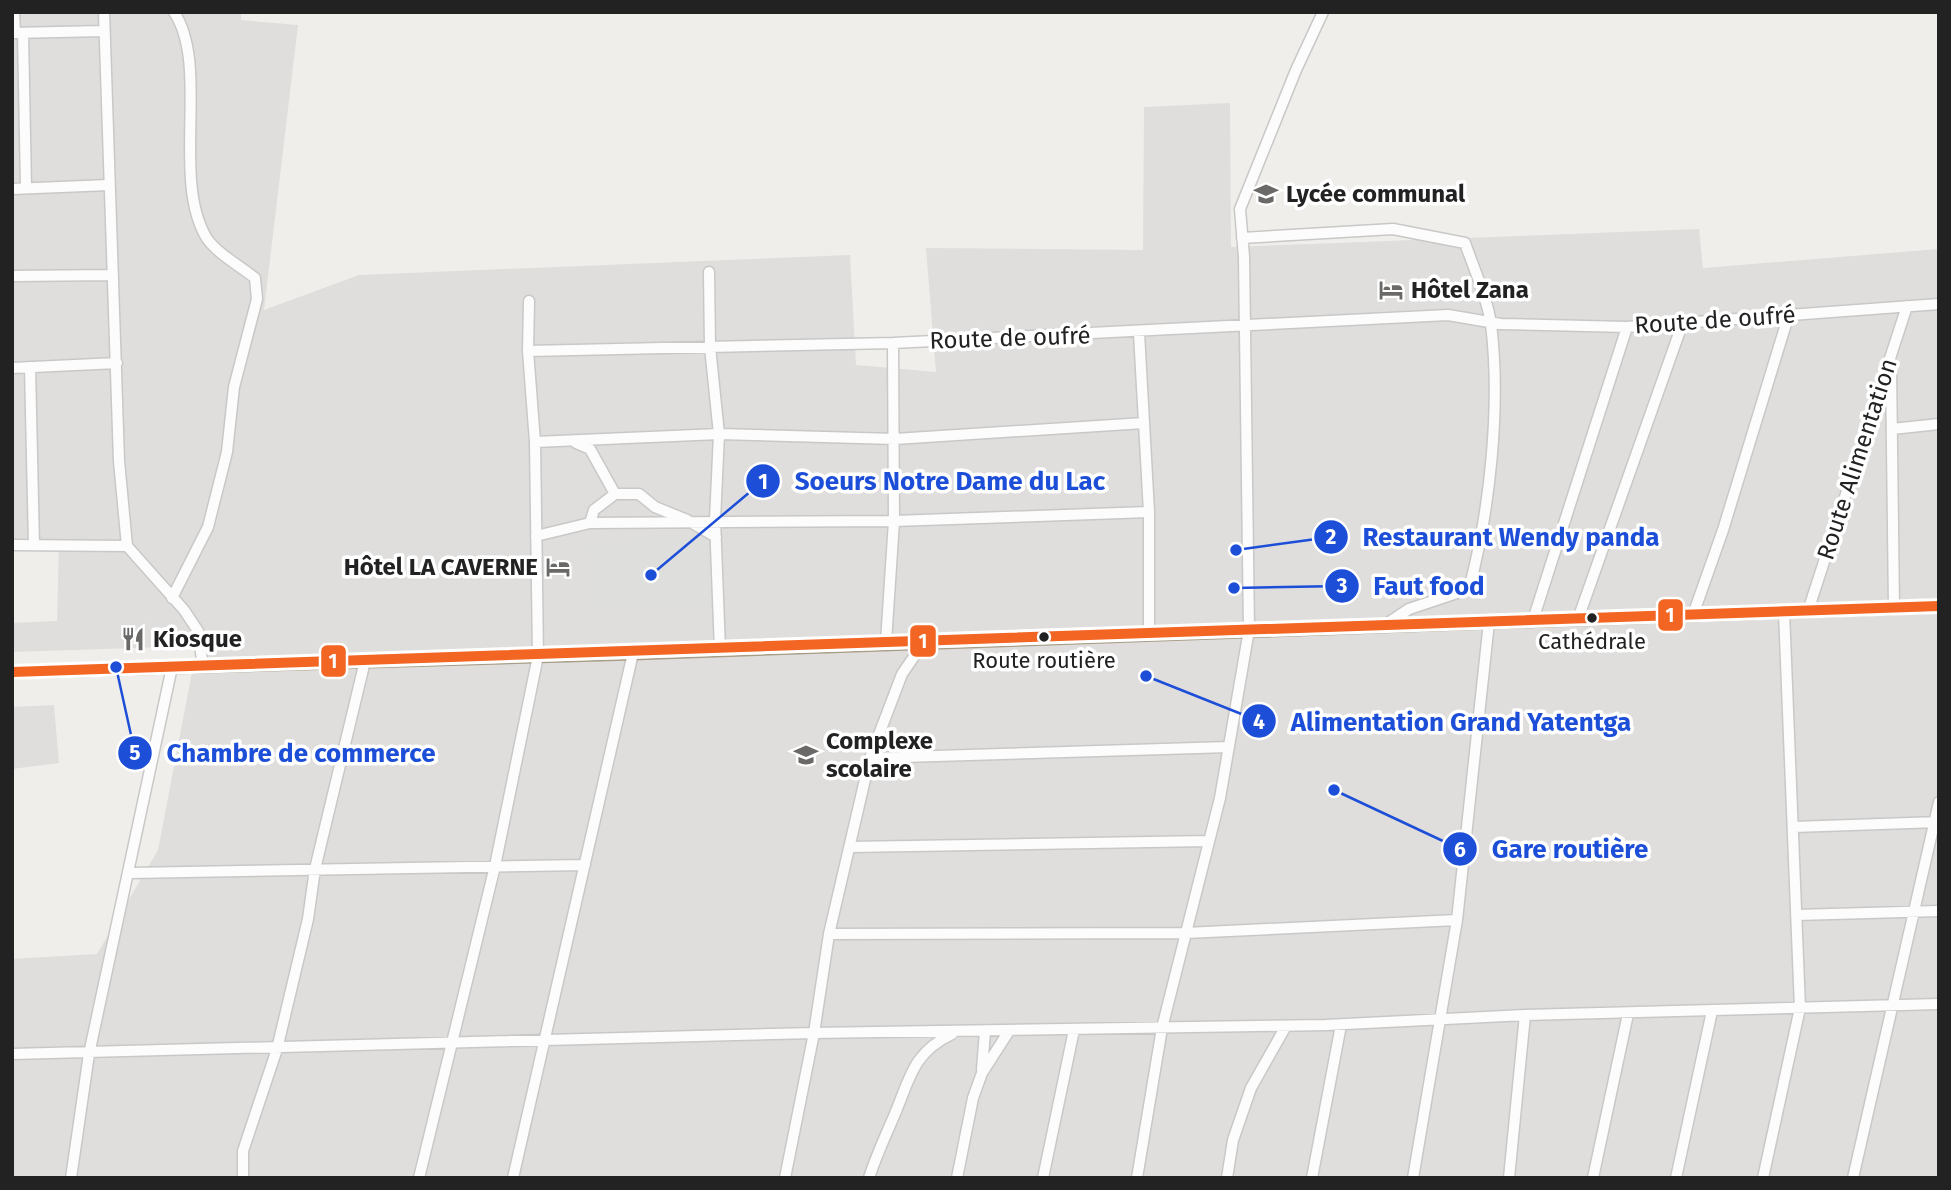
<svg xmlns="http://www.w3.org/2000/svg" width="1951" height="1190" viewBox="0 0 1951 1190" font-family="'Fira Sans',sans-serif">
<rect width="100%" height="100%" fill="#f0eeeb"/>
<path fill="#dfdedc" d="M12 12H241V20L298 25 264 310 359 275 850 255 856 365 936 372 926 248 1143 250 1144 107 1230 103 1231 247 1699 229 1703 268 1939 249V1178H12V959L97 954 158 850 197 646 12 652V623L57 621 59 541 12 542Z
M54 705 59 763 12 769V707Z"/>
<path fill="#dededc" d="M711 538 714 610 591 611 587 541Z"/>
<g fill="none" stroke-linecap="round" stroke-linejoin="round">
<g stroke="#c9c8c7" stroke-width="13">
<path id="minor" d="M14 12 15 33
M104 12 119 461 127 546 184 610 198 631 203 667
M12 33 104 31
M23 33 26 188
M12 189 109 185
M1242 238 1393 229 1465 243C1474 269 1487 297 1491 324 1501 406 1490 510 1469 589L1409 609 1385 625
M709 272 710 347 719 434 715 520 720 650
M12 276 113 275
M1139 333 1149 512V633
M528 351 893 343 1448 315 1501 324 1627 327 1939 304
M1891 366 1894 608
M30 367 34 545
M12 368 117 363
M1892 429 1939 424
M535 442 719 434 895 439 1144 423
M576 443 590 449 615 494H639L655 507 687 520 716 537
M590 523 594 510 615 494
M536 536 590 523 894 521 1149 512
M12 545 127 546
M172 598 208 527 227 452 234 387 257 299 255 278C240 266 215 252 206 237 171 177 210 66 174 12
M1808 611 1907 306
M1693 615 1723 530 1789 314
M1578 619 1683 322
M1533 620 1627 327
M886 642 894 521 893 343
M870 758 1229 747
M1793 827 1939 822
M850 847 1209 841
M130 873 585 865
M1796 915 1939 911
M829 934 1186 933 1457 920
M12 1054 814 1033 1326 1025 1525 1015 1939 1004
M982 1070 985 1031
M71 1178 89 1054 172 667
M243 1178V1151L277 1049 308 919 315 869 365 661
M419 1178 495 866 538 656 535 442 528 351 529 301
M513 1178 633 653
M785 1178 814 1033 829 934 870 758 902 674 924 642
M869 1178C876 1156 885 1137 894 1116 910 1079 912 1053 952 1034
M957 1178 973 1098 982 1073 1009 1031
M1043 1178 1074 1030
M1137 1178 1162 1028 1220 798 1249 630 1244 257 1240 209 1296 70 1323 12
M1227 1178 1233 1140 1251 1088 1286 1026
M1312 1178 1341 1025
M1413 1178 1457 920 1489 622
M1509 1178 1525 1015
M1593 1178 1628 1014
M1676 1178 1712 1011
M1763 1178 1800 1008 1784 612
M1853 1178 1939 802"/>
</g>
<g stroke="#a79c86" stroke-width="15">
<path id="major" d="M12 672 633 653 1939 606"/>
</g>
<use href="#minor" stroke="#fdfcfc" stroke-width="10"/>
<use href="#major" stroke="#f3ede7" stroke-width="12"/>
<g stroke="#fff" stroke-width="16">
<path id="bus-1" d="M12 672 1939 606"/>
</g>
<use href="#bus-1" stroke="#f26522" stroke-width="10"/>
</g>
<defs>
<g id="university-bare" transform="scale(1.89)"><path d="M0-5L7-2L0 1L-7-2ZM-4 1L0 2.5L4 1V4Q0 6-4 4Z" fill="#6a6968" stroke="#fff" stroke-width="2.5" paint-order="stroke"/></g>
<g id="hotel-bare" transform="scale(1.89)"><path d="M-6-4.5h1.5V1H6V5H4.5V3h-9V5H-6ZM-4 0a1.8 1.8 0 1 1 3.6 0ZM.5 0V-2.5h3Q6-2.5 6 0Z" fill="#6a6968" stroke="#fff" stroke-width="2.5" paint-order="stroke"/></g>
<g id="restaurant-bare" transform="scale(1.89)"><path d="M-5-6h1v4h1v-4h1v4h1v-4h1v5L-1.5 .5V6h-2V.5L-5-1ZM5-6V6H3V1.5H1.5Q1.5-4 5-6Z" fill="#6a6968" stroke="#fff" stroke-width="2.5" paint-order="stroke"/></g>
<g id="school-bare" transform="scale(1.89)"><path d="M0-5L7-2L0 1L-7-2ZM-4 1L0 2.5L4 1V4Q0 6-4 4Z" fill="#6a6968" stroke="#fff" stroke-width="2.5" paint-order="stroke"/></g>
</defs>
<g fill-rule="evenodd">
<use href="#university-bare" x="1266" y="194"/>
<use href="#hotel-bare" x="1391" y="290"/>
<use href="#hotel-bare" x="558" y="567"/>
<use href="#restaurant-bare" x="133" y="639"/>
<use href="#school-bare" x="806" y="755"/>
</g>
<g fill="#222" stroke="#fff" stroke-width="2.5">
<circle cx="1592" cy="618" r="6"/>
<circle cx="1044" cy="637" r="6"/>
</g>
<g text-anchor="middle" stroke-width="7" stroke-linejoin="round" paint-order="stroke">
<g font-size="22" fill="#222" stroke="#fff">
<text x="1592" y="649">Cathédrale</text>
<text x="1044" y="668">Route routière</text>
</g>
<g font-size="24" font-weight="bold" fill="#222" stroke="#fff" text-anchor="start">
<text x="1286" y="202">Lycée communal</text>
<text x="1411" y="298">Hôtel Zana</text>
<text x="538" y="575" text-anchor="end">Hôtel LA CAVERNE</text>
<text x="153" y="647">Kiosque</text>
<text x="826" y="749">Complexe<tspan x="826" dy="28">scolaire</tspan></text>
</g>
<g font-size="24" fill="#222" stroke="#fff">
<text transform="translate(1715 320) rotate(-4)" y="8">Route de oufré</text>
<text transform="translate(1010 338) rotate(-2)" y="8">Route de oufré</text>
<text transform="translate(1857 459) rotate(-72)" y="8">Route Alimentation</text>
</g>
</g>
<path fill="none" stroke="#1d4ed8" stroke-width="2.5" d="M651 575L763 481M1236 550L1331 537M1234 588L1342 586M1146 676L1259 721M116 667L135 753M1334 790L1460 849"/>
<g fill="#1d4ed8" stroke="#fff" stroke-width="2.5">
<circle cx="651" cy="575" r="7"/>
<circle cx="1236" cy="550" r="7"/>
<circle cx="1234" cy="588" r="7"/>
<circle cx="1146" cy="676" r="7"/>
<circle cx="116" cy="667" r="7"/>
<circle cx="1334" cy="790" r="7"/>
<circle cx="763" cy="481" r="18"/>
<circle cx="1331" cy="537" r="18"/>
<circle cx="1342" cy="586" r="18"/>
<circle cx="1259" cy="721" r="18"/>
<circle cx="135" cy="753" r="18"/>
<circle cx="1460" cy="849" r="18"/>
</g>
<g font-size="21" text-anchor="middle" font-weight="bold" fill="#fff">
<text x="763" y="489">1</text>
<text x="1331" y="544">2</text>
<text x="1342" y="593">3</text>
<text x="1259" y="729">4</text>
<text x="135" y="760">5</text>
<text x="1460" y="857">6</text>
</g>
<g font-size="26" text-anchor="middle" font-weight="bold" fill="#1d4ed8" stroke="#fff" stroke-width="7" stroke-linejoin="round" paint-order="stroke">
<text x="950" y="490">Soeurs Notre Dame du Lac</text>
<text x="1511" y="546">Restaurant Wendy panda</text>
<text x="1429" y="595">Faut food</text>
<text x="1461" y="731">Alimentation Grand Yatentga</text>
<text x="301" y="762">Chambre de commerce</text>
<text x="1570" y="858">Gare routière</text>
</g>
<g stroke="#fff" stroke-width="2.5">
<rect x="1657" y="598" width="27" height="34" rx="7" fill="#f26522"/>
<rect x="909" y="624" width="28" height="34" rx="7" fill="#f26522"/>
<rect x="320" y="644" width="27" height="34" rx="7" fill="#f26522"/>
</g>
<g font-size="19" text-anchor="middle" font-weight="bold" fill="#fff">
<text x="1670" y="622">1</text>
<text x="923" y="648">1</text>
<text x="333" y="668">1</text>
</g>
<rect width="1951" height="1190" fill="none" stroke="#222222" stroke-width="28"/>
</svg>
